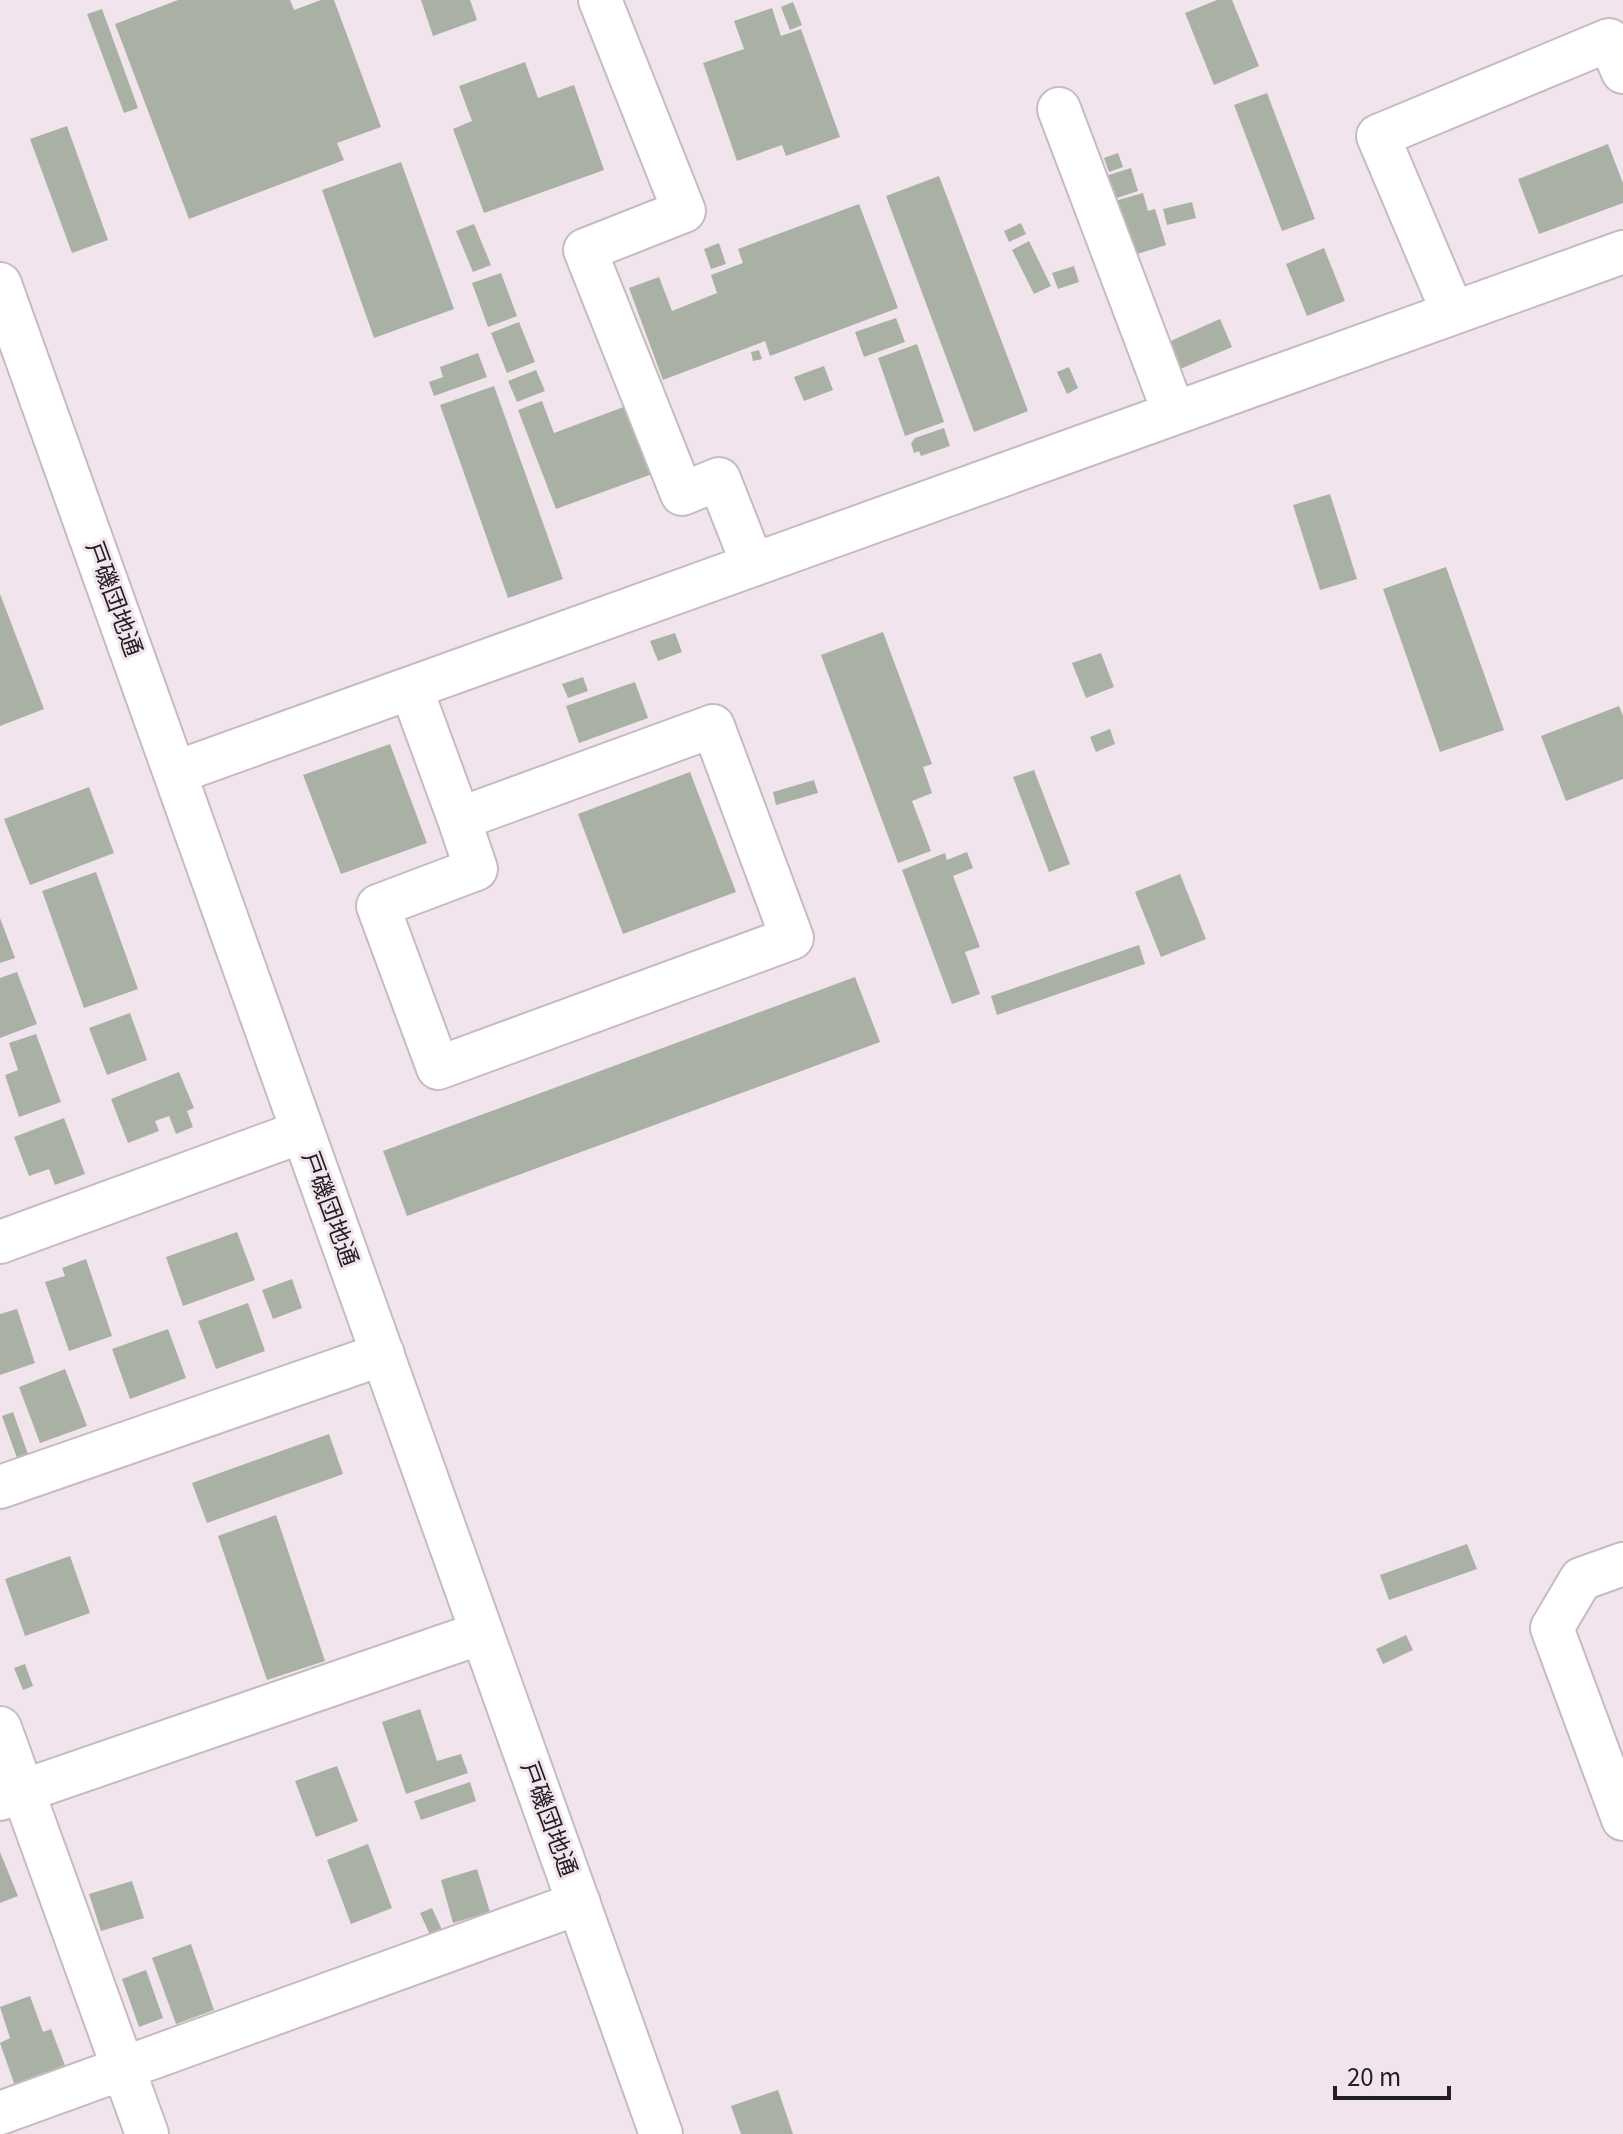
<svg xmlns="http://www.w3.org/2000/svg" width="1623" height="2134" viewBox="0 0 1623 2134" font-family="Georgia,'Noto Sans JP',serif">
<rect width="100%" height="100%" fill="#f1e4ed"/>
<path fill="#a9b1a5" d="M178 0H290L294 10 321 0H334L381 127 337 143 344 160 189 219 115 24Z
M421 0H470L477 20 433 36Z
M1217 0H1232L1259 66 1214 85 1185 13Z
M793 2 802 25 790 30 781 7Z
M772 8 781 36 801 29 840 137 786 156 782 145 737 161 703 63 744 49 734 21Z
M102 9 138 108 124 113 87 14Z
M525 62 538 98 574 85 604 170 484 213 453 129 472 121 459 86Z
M1267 93 1315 219 1282 231 1234 105Z
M67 126 108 240 72 253 30 139Z
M1608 144 1623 183V203L1539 234 1518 179Z
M1118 153 1123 167 1109 172 1104 158Z
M401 162 454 309 374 338 322 190Z
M1131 168 1138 191 1114 199 1106 176Z
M939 176 1028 411 974 432 886 196Z
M1143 193 1148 211 1155 209 1166 245 1131 256 1115 201Z
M1192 202 1196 218 1167 225 1163 209Z
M859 204 898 308 770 356 765 341 663 380 629 288 659 277 672 311 717 293 711 275 743 263 738 249Z
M1021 223 1026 234 1009 242 1004 231Z
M474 224 491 265 473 272 456 231Z
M1029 241 1051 286 1034 294 1012 250Z
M719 243 726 264 711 269 704 249Z
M1324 248 1345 301 1307 316 1286 264Z
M1074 266 1079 282 1058 289 1052 273Z
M501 273 517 316 488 327 472 283Z
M896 318 905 342 864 357 855 332Z
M1220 319 1232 347 1178 370 1166 343Z
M519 322 535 362 507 373 491 333Z
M917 344 944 422 905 436 878 358Z
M759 350 762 359 753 361 751 352Z
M478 353 487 377 434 396 429 382 443 377 440 367Z
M824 366 833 390 804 401 794 377Z
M1069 367 1078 388 1067 394 1057 372Z
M536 370 545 391 517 402 508 381Z
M494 386 563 579 508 598 440 405Z
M542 401 554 433 629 405 655 473 556 509 518 410Z
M944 428 950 446 921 456 919 451 914 453 911 443 915 438Z
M1330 494 1357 579 1320 590 1293 505Z
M1446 567 1504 730 1440 752 1383 589Z
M0 594 44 709 0 726Z
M883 632 932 764 923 767 932 793 912 801 931 851 898 863 821 655Z
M675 633 682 652 658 661 650 641Z
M1101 653 1114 687 1086 698 1072 663Z
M583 677 588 691 568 698 562 684Z
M635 682 648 718 579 743 566 706Z
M1619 706 1623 716V779L1566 801 1541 736Z
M1110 729 1115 744 1096 752 1090 737Z
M390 744 427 843 341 874 303 775Z
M1034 770 1070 864 1049 872 1013 777Z
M690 772 736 892 623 934 578 814Z
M814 780 818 793 776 805 773 792Z
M89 787 114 853 30 885 4 819Z
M967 852 973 868 953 876 980 947 965 952 980 994 952 1004 902 870 945 853 947 860Z
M96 872 138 989 84 1008 42 891Z
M1180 874 1206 939 1161 957 1135 892Z
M0 918 15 958 0 963Z
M1139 945 1145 964 997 1015 991 996Z
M17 972 37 1024 0 1038V978Z
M855 977 880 1042 407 1216 383 1151Z
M130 1013 147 1060 107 1075 89 1028Z
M36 1034 61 1102 19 1117 5 1075 18 1070 9 1043Z
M179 1072 194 1108 187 1111 193 1127 176 1134 169 1116 155 1121 159 1131 128 1143 111 1099Z
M64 1118 85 1174 55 1185 49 1169 29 1176 14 1137Z
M237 1232 255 1280 183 1306 166 1257Z
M86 1259 112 1336 69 1351 45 1282 65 1276 62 1268Z
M292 1279 302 1308 273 1319 262 1290Z
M248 1303 265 1351 216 1369 198 1321Z
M17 1309 35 1363 0 1375V1314Z
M168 1329 186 1378 130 1399 112 1349Z
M65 1369 87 1426 40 1443 19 1387Z
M13 1412 28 1454 17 1458 2 1416Z
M329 1434 343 1474 207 1523 192 1483Z
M276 1515 325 1661 267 1680 218 1536Z
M1467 1544 1477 1569 1389 1600 1380 1575Z
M70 1556 90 1613 25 1636 5 1579Z
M1406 1635 1413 1650 1383 1664 1376 1649Z
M25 1664 33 1686 23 1690 14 1668Z
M420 1709 437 1761 461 1754 468 1773 406 1794 382 1722Z
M337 1766 358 1821 316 1837 295 1781Z
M470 1782 476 1801 421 1820 414 1801Z
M368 1844 392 1908 351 1924 327 1860Z
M0 1852 18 1896 0 1903Z
M477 1869 490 1912 453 1923 441 1880Z
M132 1881 144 1918 101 1931 89 1894Z
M432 1908 443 1932 431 1937 420 1913Z
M191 1944 214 2010 176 2024 152 1958Z
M146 1970 163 2018 139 2027 122 1979Z
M30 1996 43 2032 51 2029 66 2068 15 2086 0 2043 10 2038 0 2007Z
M778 2090 793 2134H741L731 2106Z"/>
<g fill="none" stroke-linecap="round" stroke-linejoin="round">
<g stroke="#c7bbc3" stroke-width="46">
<path id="minor" d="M600 0 684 211 585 250 682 494 719 479 753 565
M1059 109 1174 413
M0 284 661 2134
M1453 313 1378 136 1609 40 1623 72
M411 688 459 819 713 726 792 938 438 1068 378 906 476 869 459 819
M177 772 1623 252
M0 1242 301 1132
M0 1487 383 1354
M1623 1564 1581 1579 1552 1628 1623 1819
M0 1728 147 2134
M0 1799 481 1633
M0 2113 579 1903"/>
</g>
<use href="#minor" stroke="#fff" stroke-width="42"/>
</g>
<g text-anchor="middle" stroke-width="6" stroke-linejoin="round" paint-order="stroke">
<g font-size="24" fill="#231e22" stroke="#f1e4ed">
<text transform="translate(114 599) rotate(70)" y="8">戸磯団地通</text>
<text transform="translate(330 1209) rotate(70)" y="8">戸磯団地通</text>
<text transform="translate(549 1819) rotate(70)" y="8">戸磯団地通</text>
</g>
</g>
<path d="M1335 2086v12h114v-12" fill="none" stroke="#231e22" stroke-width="4"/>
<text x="1347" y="2086" font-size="24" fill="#231e22" stroke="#f1e4ed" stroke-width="6" paint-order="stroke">20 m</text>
</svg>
